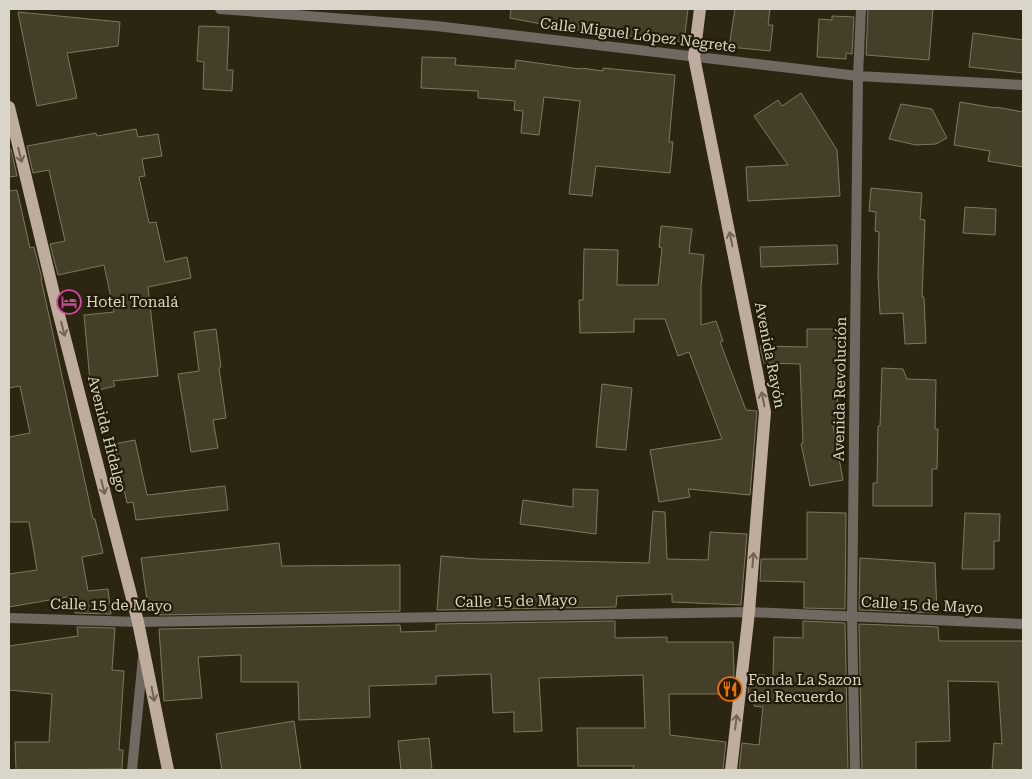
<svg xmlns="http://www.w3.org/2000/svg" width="1032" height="779" viewBox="0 0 1032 779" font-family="'Roboto Serif',serif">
<rect width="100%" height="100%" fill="#2b2511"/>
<path fill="#453f2a" stroke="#7e7861" d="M511 9H688L684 42 567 29 510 18Z
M735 9H770L768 25H773L770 51 729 47Z
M868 9H933L929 60 866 55Z
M18 12 120 22 118 46 67 53 77 98 37 106Z
M832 16 854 17 852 54 846 53V59L817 57 819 19 832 20Z
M199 26 229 27 227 70H233L232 91 203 89 204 62 197 61Z
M973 33 1023 40V73L969 67Z
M422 57 456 58 455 65 515 69 516 60 580 69 581 68 603 71V68L675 75 669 142H673L670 173 596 166 592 196 569 194 580 101 544 97 539 135 521 133 523 111 514 110 515 101 478 98V91L421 88Z
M801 93 837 150 840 196 748 201 746 167 788 165 754 116 778 100 782 106Z
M960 102 995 108 996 107 1023 112V167L988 161 990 151 954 145Z
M901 104 932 109 947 138 936 144 916 145 889 139Z
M136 129 138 137 158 134 162 156 142 159 145 176 139 177 149 223 156 222 165 262 187 257 191 278 148 287 158 376 113 381 115 386 91 392 84 315 114 312 104 265 58 275 50 244 65 241 49 170 33 173 27 146 96 133 97 136Z
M9 149H11L17 176 9 177Z
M871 188 922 193 920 219 925 220 922 297H924L926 343 905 344 903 313 880 314 878 274 879 232 875 231 876 212 869 211Z
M17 190 30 248 34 247 42 279H41L93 519H95L103 553 82 557 88 591 108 589 111 614 75 613 73 596 9 607V574L37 570 29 522H9V437L30 433 20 386 9 388V191Z
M965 207 996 209 995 235 963 233Z
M661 226 692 229 689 253 704 255 701 286V325L716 321 723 341 720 342 746 410 757 411 750 495 688 489 690 497 659 502 650 450 722 439 689 352 678 356 665 319H634V332L580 333 579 300H583L584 249 618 250 617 285H658L662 248 659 247Z
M837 245 838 264 761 267 760 247Z
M216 329 221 367 219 368 226 418 213 420 218 448 191 452 178 374 199 371 194 332Z
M807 329H843V368H836L839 425 833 426 843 480 810 486 801 444 803 443 800 364 764 363 760 346 807 347Z
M882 368 903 369 907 379 936 380 935 429H938L937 469H932V506H873V483H877L878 426H880Z
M602 384 632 388 626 450 596 447Z
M135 440 147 495 225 486 228 510 136 520 133 502 127 503 114 444Z
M573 489 598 490 596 534 520 524 523 500 573 507Z
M653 511 665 512 667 559 708 560 710 532 747 534 741 605 672 602V594L617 596 616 607 437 610 441 556 478 559 649 563Z
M807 512 846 513 845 609 804 608V582L760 581 761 559H807Z
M965 513 1000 514 999 541H994V569H962Z
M279 543 282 566 400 565V611L157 615V606L148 607 141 558Z
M860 558 935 563 937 613 859 610Z
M615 621V638L667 637V642H733L734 672 732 694H669L670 735 726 742 723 770H633L634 766H578L577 728H645L643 675 539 678 542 731 514 732V712L493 713 491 674 436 676V684L369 686 370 717 299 720 298 682H241V655L198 657 202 698 164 701 159 629 400 625 401 632 436 631V624Z
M803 621 845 623 848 770H739L742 743 759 745 763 707 754 706 755 694H748L750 674 773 676 774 637 803 638Z
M859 624 938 627 939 641H1023V770H992L994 743 1002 744 998 682 948 681 950 741 916 742V770H862Z
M77 627 115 628 112 670 124 671 119 750H123L122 769 16 770 15 742H49L52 694 9 690V646L78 636Z
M294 721 301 770H222L216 734Z
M429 738 432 770H401L398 741Z"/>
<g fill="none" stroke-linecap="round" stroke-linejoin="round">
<path stroke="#716861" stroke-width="10" d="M220 9 436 26 858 76 1023 85
M9 618 138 622 749 612 1023 624
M132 770 143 657
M855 770 852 616 858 76 861 9"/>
<path stroke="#beac9d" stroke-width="12" d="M700 9 694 57 765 412 749 612 731 770
M9 107 58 311 138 622 168 770"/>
</g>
<defs><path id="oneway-shaft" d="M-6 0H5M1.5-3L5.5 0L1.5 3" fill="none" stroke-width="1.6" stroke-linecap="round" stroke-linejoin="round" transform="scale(1.25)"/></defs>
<g stroke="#706452">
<use href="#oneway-shaft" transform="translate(20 155) rotate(76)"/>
<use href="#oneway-shaft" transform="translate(731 239) rotate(-101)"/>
<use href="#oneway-shaft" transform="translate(63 329) rotate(76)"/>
<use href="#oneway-shaft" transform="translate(763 399) rotate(-101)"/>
<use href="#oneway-shaft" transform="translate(103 487) rotate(76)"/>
<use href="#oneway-shaft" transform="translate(753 560) rotate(-85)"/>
<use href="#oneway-shaft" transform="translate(153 694) rotate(79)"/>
<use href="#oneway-shaft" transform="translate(736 722) rotate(-83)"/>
</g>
<defs>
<g id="hotel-ring" transform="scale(1.25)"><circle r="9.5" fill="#211b07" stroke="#d1479c" stroke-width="1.5"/><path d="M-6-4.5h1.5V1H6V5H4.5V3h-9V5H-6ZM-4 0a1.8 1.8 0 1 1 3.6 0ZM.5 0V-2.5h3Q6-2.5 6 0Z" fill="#d1479c"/></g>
<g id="restaurant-ring" transform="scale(1.25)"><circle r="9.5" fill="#211b07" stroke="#e8710a" stroke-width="1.5"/><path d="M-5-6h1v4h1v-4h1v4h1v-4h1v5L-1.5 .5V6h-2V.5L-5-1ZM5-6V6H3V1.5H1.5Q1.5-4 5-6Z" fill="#e8710a"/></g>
</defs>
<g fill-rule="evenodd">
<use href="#hotel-ring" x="69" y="302"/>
<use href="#restaurant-ring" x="730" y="689"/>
</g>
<g text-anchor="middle" stroke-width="4.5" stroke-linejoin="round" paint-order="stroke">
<g font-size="15" fill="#d9d6c9" stroke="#211b07">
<text transform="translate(638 35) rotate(7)" y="5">Calle Miguel López Negrete</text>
<text transform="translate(770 355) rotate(79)" y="5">Avenida Rayón</text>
<text transform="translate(840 389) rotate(-89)" y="5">Avenida Revolución</text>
<text transform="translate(107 434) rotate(76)" y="5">Avenida Hidalgo</text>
<text transform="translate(516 601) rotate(-1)" y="5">Calle 15 de Mayo</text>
<text transform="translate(111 605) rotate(1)" y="5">Calle 15 de Mayo</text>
<text transform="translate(922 605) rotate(3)" y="5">Calle 15 de Mayo</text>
</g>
<g font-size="15" fill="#d9d6c9" stroke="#211b07" text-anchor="start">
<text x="86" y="307">Hotel Tonalá</text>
<text x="748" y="685">Fonda La Sazon<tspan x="748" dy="17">del Recuerdo</tspan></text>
</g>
</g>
<rect width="1032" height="779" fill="none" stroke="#d9d6c9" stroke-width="20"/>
</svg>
